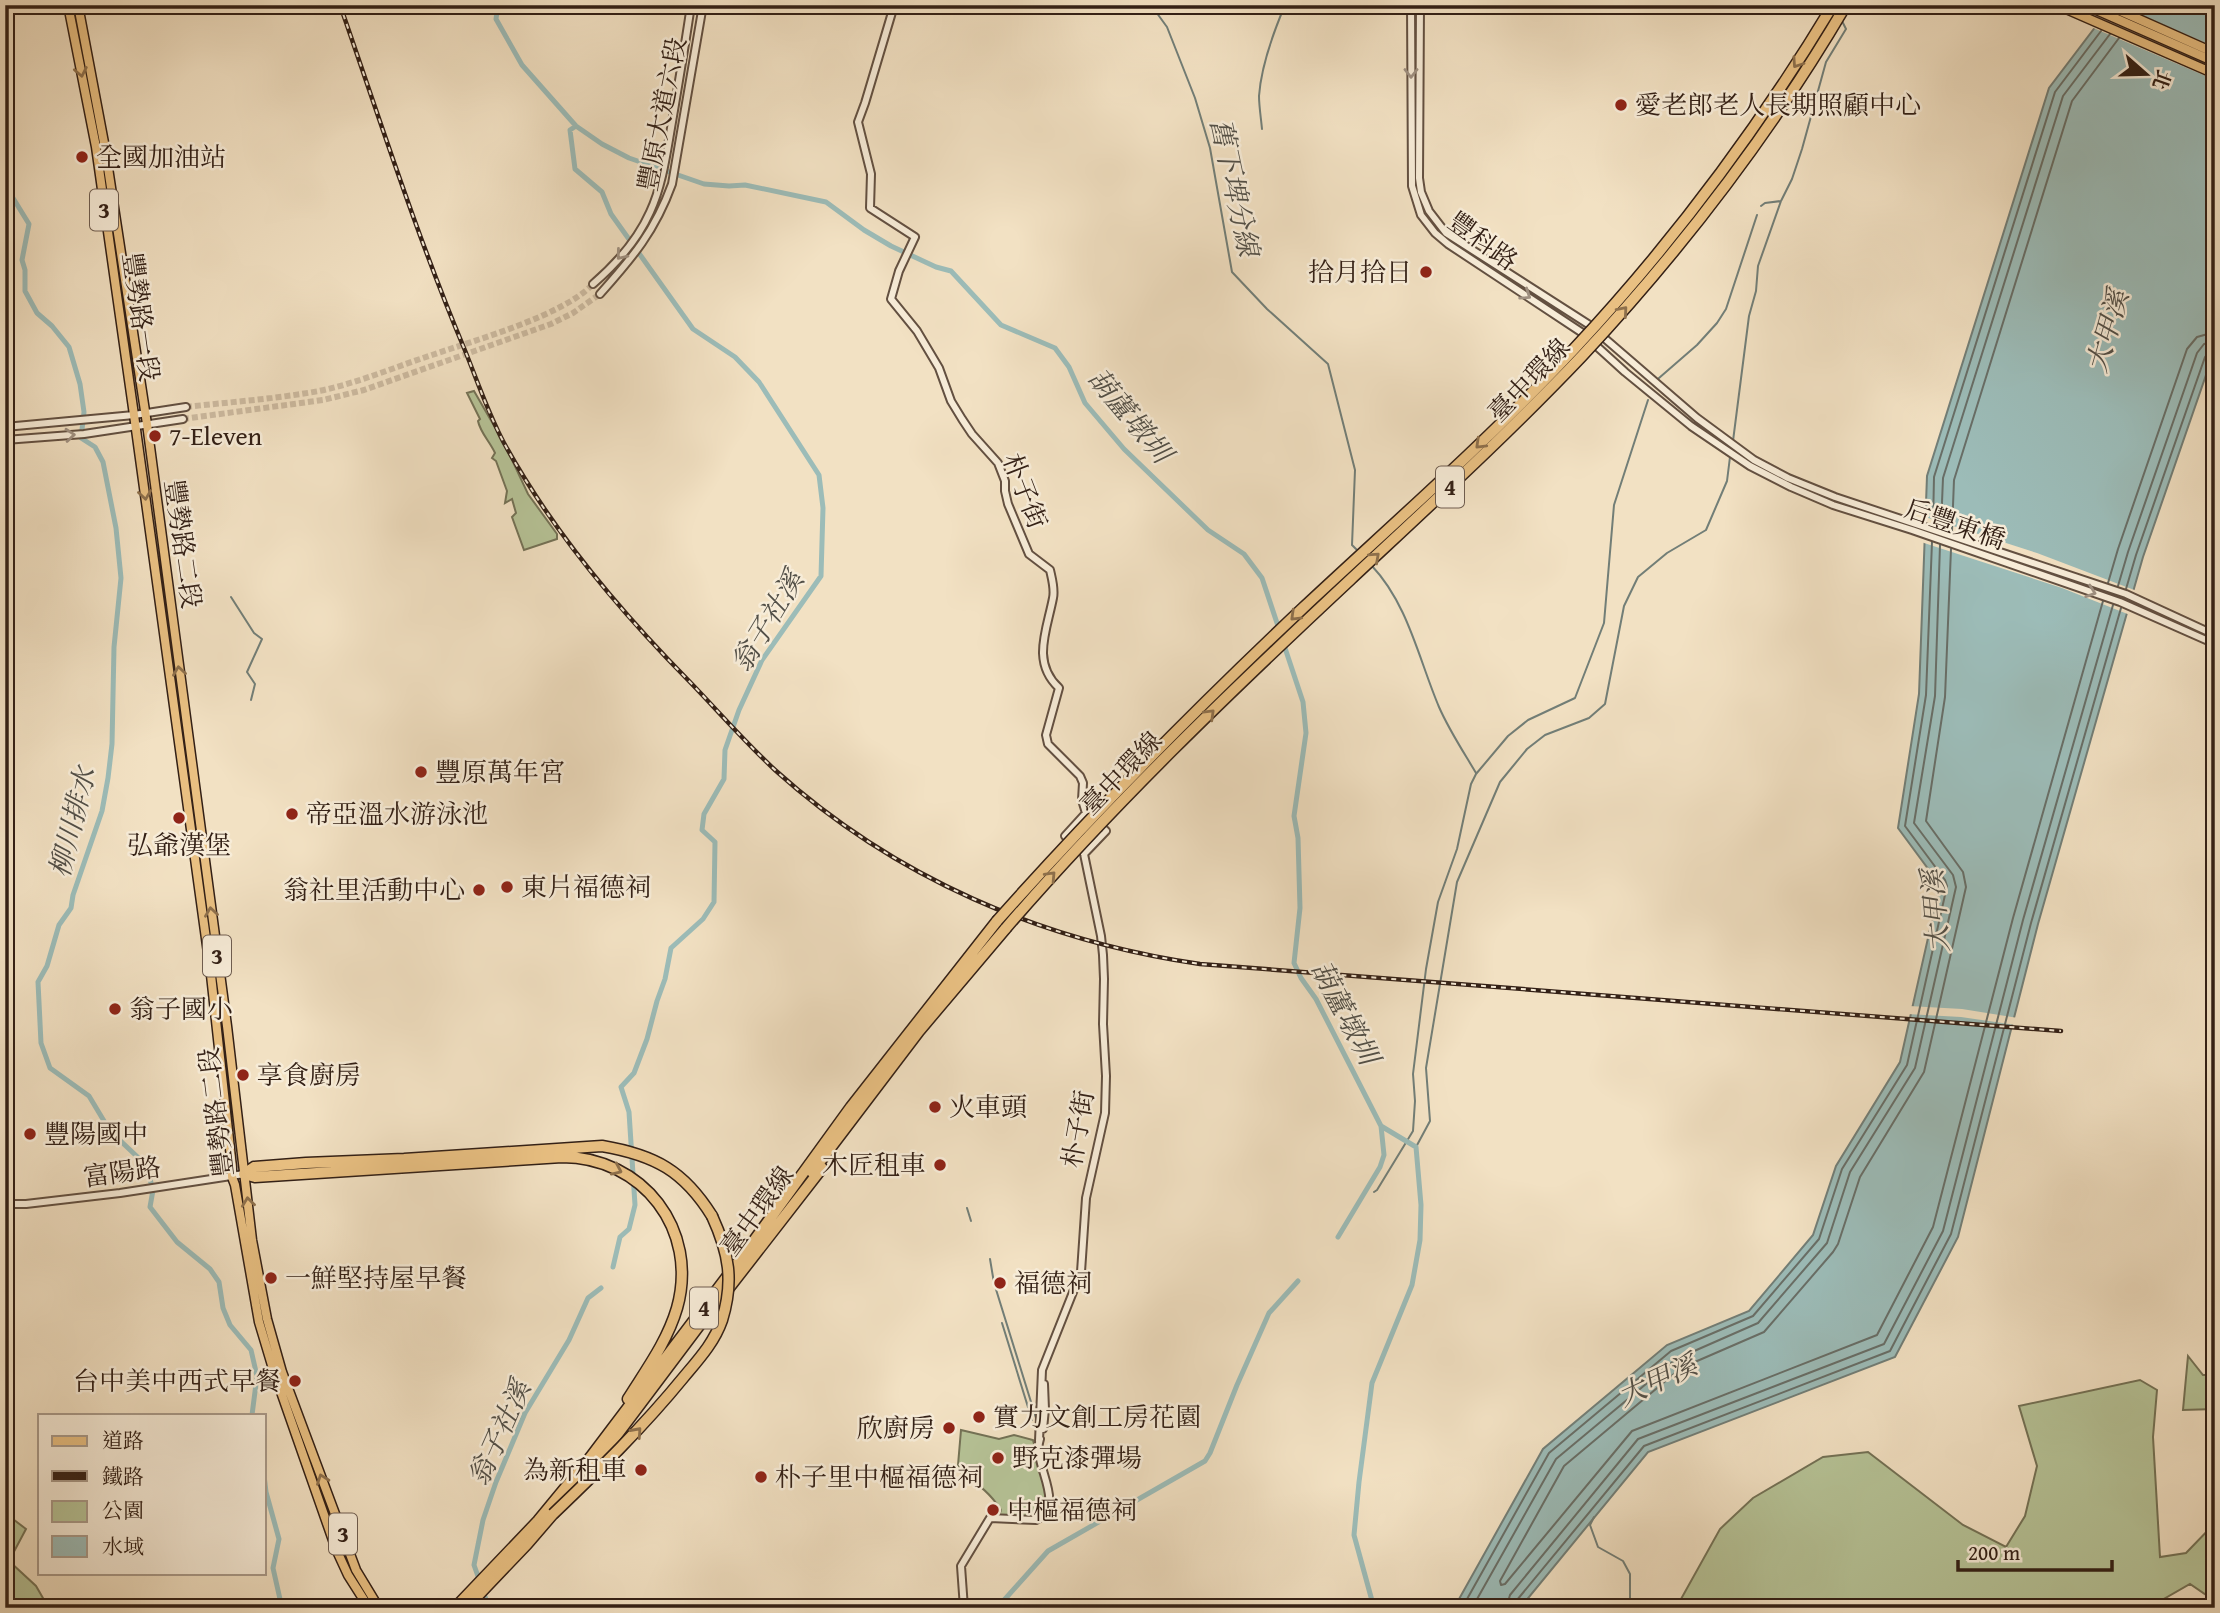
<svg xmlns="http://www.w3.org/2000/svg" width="2220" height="1613" viewBox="0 0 2220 1613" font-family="'Gentium Book Plus','Noto Serif TC',serif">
<rect width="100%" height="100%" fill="#f2e1c3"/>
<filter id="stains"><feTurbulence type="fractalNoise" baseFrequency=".00286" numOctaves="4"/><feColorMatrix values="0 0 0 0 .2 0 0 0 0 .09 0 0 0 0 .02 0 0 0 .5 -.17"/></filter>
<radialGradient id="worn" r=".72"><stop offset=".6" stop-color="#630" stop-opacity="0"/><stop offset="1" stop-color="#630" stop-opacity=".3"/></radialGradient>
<path fill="#b6c397" stroke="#747256" stroke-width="2" d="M474 391 504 443 528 494 557 534V539L524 550 512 517 516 513 512 499 505 503 507 491 496 461 492 458 495 453C490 442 480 432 478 421L480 419 467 393Z
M2188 1356 2203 1375H2215V1409L2183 1410Z
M2140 1380 2157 1390 2153 1437 2160 1557 2186 1553 2215 1523V1601L2190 1584 2148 1608H1676L1720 1529 1753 1498 1823 1457 1868 1452 1963 1525 2006 1547 2025 1516 2037 1466 2019 1406Z
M961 1430 999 1439 1014 1435 1033 1440 1048 1498 1044 1510 1035 1518 999 1516 1001 1510C992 1496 978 1483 963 1476L958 1465Z
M5 1513 26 1529 9 1561 36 1586 47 1605 5 1608Z"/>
<path fill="#9cbcb8" stroke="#727e77" stroke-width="2" d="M2112 5H2215V349L2143 557 2038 924 1958 1237 1895 1357 1648 1452 1520 1608H1454L1543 1449 1667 1345 1749 1311 1813 1235 1836 1166 1900 1062 1940 885 1898 828 1919 694 1927 476 2049 88Z"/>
<path fill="#f2e1c3" d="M2107 5H2119L2215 47V80L2091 27Z
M1922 516 2037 553 2137 591 2130 615 2062 588 1921 542Z
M1909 1006 1962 1009 2018 1018 2016 1025 1961 1017 1907 1014Z"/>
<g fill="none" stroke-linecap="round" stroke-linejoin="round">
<path stroke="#686e67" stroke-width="2" d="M1933 524 1934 477 2055 92 2101 31
M1941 527 1943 478 2063 96 2110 34
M1952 531 1954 480 2072 101 2119 38
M1951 549 1945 697 1926 821 1963 872 1966 887 1924 1072 1860 1177 1838 1244 1833 1252 1764 1332 1681 1368 1564 1466 1500 1581 1501 1585 1505 1584 1632 1431 1877 1335 1933 1227 2013 918 2103 601
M2108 583 2118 549 2187 349 2197 337 2215 332
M2118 586 2128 552 2197 353 2204 344 2215 342
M2126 589 2136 555 2205 357 2209 352 2215 351
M1462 1608 1549 1453 1671 1351 1753 1316 1819 1239 1842 1169 1907 1065 1947 886 1945 880 1905 826 1926 695 1932 542
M1472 1608 1556 1459 1676 1359 1758 1323 1827 1243 1850 1172 1915 1068 1956 887 1953 875 1914 823 1935 696 1940 545
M1506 1608 1510 1595 1638 1439 1884 1344 1943 1231 2023 920 2113 605
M1515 1608 1517 1600 1644 1446 1890 1351 1951 1234 2031 923 2121 608"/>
<path stroke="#727e77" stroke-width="2" d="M1151 5 1167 27 1195 98 1210 148 1232 272 1267 309 1328 364 1355 470 1352 545 1359 552
M1262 129C1261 118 1259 106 1259 96 1261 67 1274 31 1285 5
M1761 206 1765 203 1781 201
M1659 378 1697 345 1717 323 1726 309 1757 215
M1733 441 1749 316 1756 291 1758 266 1781 201 1792 179 1802 149 1826 62 1846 29 1841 19
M1372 566C1408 604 1419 660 1439 707 1449 730 1463 751 1476 773
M231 597 254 633 262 639 247 672 255 684 251 700
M1416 1147 1430 1121 1426 1068 1457 882 1500 782 1527 749 1545 735 1589 718 1605 704 1624 606 1638 577 1667 553 1706 530 1727 481 1730 457
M1374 1192 1377 1190 1413 1131 1415 1101 1413 1074 1426 969 1438 902 1457 849 1471 784 1476 774 1508 736 1528 720 1575 698 1604 623 1614 505 1648 400
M967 1208 971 1221
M990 1259 994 1283 1036 1418
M1002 1323 1032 1420
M1594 1517 1590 1525 1598 1547 1623 1561 1630 1574V1608"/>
<path stroke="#9cbcb8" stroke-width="5" d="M498 5 496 19 522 65 576 126 602 144 629 158 704 184 729 186 745 185 826 202 864 230 891 246 936 267 951 271 1001 325 1055 348 1069 367 1085 403 1124 449 1208 530 1244 554 1262 578 1280 632
M576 126 570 130 575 169 602 192 611 214 693 329 735 357 759 382 819 475 823 508 821 576 762 660 739 710 725 750 724 779 704 814 702 830 715 842 714 902 703 919 671 948 665 979 657 1001 647 1039 634 1073 621 1087 629 1112 635 1205 629 1229 620 1237 613 1267
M5 185 29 224 22 260 25 270V291L37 313 52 326 69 347 80 384 84 412 81 438 95 447 103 462 116 528 121 578 114 647 112 744 108 778 102 811 73 895 71 908 59 925 47 966 38 982 41 1043 50 1068 89 1096 110 1131 146 1165 153 1190 150 1207 177 1242 210 1269 219 1282 223 1308 230 1325 251 1350 257 1376 252 1415
M1283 642 1303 702 1306 733 1294 816 1298 838 1300 908 1294 963 1301 978 1316 999 1381 1126 1384 1155 1380 1167 1338 1237
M264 1475 266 1492 279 1539 273 1568 282 1608
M480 1582 474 1565 483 1520 496 1482 525 1413 569 1340 588 1298 601 1288
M483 1591 489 1608
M997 1608 1048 1551 1205 1461 1210 1453 1237 1385 1269 1313 1298 1281
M1374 1608 1354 1535 1359 1482 1372 1383 1412 1285 1420 1240 1421 1205 1416 1147 1381 1126"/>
<path stroke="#ccbaa0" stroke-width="6" stroke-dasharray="6 3" stroke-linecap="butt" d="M186 407C230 402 275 399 319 391 358 383 395 367 432 355 475 340 563 316 593 284
M183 419 323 400 364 390 551 324 573 313 600 294"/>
<g stroke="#635041" stroke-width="10">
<path id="minor" d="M899 5 893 9 865 103 858 122 871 174 870 208 915 237 899 271 891 299 917 331 939 368 951 401 962 419 972 434 998 463 1005 481V491L1008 504 1029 554 1050 570C1052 579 1055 589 1053 598 1047 630 1031 662 1059 688L1046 735 1048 744 1080 776 1083 783 1082 800 1086 813 1106 831 1084 854
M1411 5 1412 186 1421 215 1435 233 1448 244 1581 332 1625 372 1691 426 1750 466 1791 487 1833 505 1912 530 2120 602 2215 644
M1420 5 1419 178 1421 192 1429 211 1446 233 1588 324 1697 418 1754 460 1788 478 1835 497 2126 594 2215 635
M593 284C615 265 638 239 650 212 662 186 666 157 671 128 678 87 685 46 691 5
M600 294C633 257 655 231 672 184L703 5
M5 427 134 415 186 407
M5 440 84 434 183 419
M1071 842 1065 836 1086 813
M5 1204H26L120 1193 244 1174
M1043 1429 1045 1409 1044 1384
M1039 1441 1042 1370 1081 1272 1086 1198 1105 1113 1106 1076 1103 1024 1104 979 1103 955 1101 936 1084 854
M964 1608 961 1566 990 1518 1036 1520C1068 1504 1031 1464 1040 1439"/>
</g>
<g stroke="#332016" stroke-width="11">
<path id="major" d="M68 5 96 147 134 415 211 975 232 1167V1177L235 1185 259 1322 274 1372 336 1549 348 1575 369 1608
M78 5 105 148 147 424 227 1026 252 1240 267 1319 282 1372 356 1570 379 1608
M2057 5 2215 74
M2085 5 2215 62
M2107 5 2215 53"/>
</g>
<g stroke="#332016" stroke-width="13">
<path id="highway" d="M812 1172 919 1031 1006 928
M244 1174 255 1177 562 1157C643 1157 699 1230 677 1308 667 1342 646 1370 628 1399
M244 1174 254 1167 306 1163 404 1159 602 1146C655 1155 684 1171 712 1216
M728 1289 822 1168
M574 1488 613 1440 731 1283
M455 1608 538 1521 590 1458 748 1249 851 1107 997 921
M466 1608 527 1544 558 1508"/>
</g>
<use href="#minor" stroke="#f7ecd8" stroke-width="6"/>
<use href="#major" stroke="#e9c082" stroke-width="8"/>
<use href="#highway" stroke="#e9c082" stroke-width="10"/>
<g stroke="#332016" stroke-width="4.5">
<path id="rail" d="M340 5C380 120 417 236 464 348 477 380 488 413 504 443 552 531 619 610 689 681 718 711 745 742 775 770 895 878 1042 941 1200 964L2061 1031"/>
</g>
<use href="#rail" stroke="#f7ecd8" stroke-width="2" stroke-dasharray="5" stroke-linecap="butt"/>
<g stroke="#332016" stroke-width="13" stroke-linecap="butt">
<path id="highway-bridge" d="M997 921C1094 812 1197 708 1303 608 1394 523 1488 441 1574 349 1672 244 1759 128 1833 5
M1006 928C1113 804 1231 691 1351 579 1429 506 1508 434 1582 356 1681 250 1772 131 1846 5
M553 1514C599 1470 643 1427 683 1378 698 1360 714 1343 722 1320 734 1281 729 1253 712 1216"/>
</g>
<use href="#highway-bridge" stroke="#e9c082" stroke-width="10"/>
</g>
<defs><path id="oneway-chevron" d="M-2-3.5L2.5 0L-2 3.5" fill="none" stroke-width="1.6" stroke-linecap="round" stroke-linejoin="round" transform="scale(1.75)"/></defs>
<g stroke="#8e704c">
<use href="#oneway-chevron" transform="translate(1797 63) rotate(124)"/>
<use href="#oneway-chevron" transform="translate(81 72) rotate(79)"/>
<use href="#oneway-chevron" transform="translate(1623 311) rotate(-49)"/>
<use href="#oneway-chevron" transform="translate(1480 444) rotate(136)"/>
<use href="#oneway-chevron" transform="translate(145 495) rotate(82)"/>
<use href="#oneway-chevron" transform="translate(1375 557) rotate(-42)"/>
<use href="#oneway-chevron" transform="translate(1295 616) rotate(136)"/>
<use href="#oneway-chevron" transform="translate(179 671) rotate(-98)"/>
<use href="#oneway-chevron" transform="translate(1210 714) rotate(-44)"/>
<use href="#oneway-chevron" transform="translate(1051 876) rotate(-47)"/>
<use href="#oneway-chevron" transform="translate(211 912) rotate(-98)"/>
<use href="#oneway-chevron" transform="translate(617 1170) rotate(24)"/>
<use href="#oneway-chevron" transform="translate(248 1202) rotate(-97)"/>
<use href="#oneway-chevron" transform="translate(637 1432) rotate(-48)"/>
<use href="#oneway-chevron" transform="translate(322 1479) rotate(-110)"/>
</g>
<g stroke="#9f9081">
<use href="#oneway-chevron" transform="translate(1411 73) rotate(90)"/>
<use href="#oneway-chevron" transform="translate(621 255) rotate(129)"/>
<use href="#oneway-chevron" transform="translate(1526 295) rotate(34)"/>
<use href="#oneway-chevron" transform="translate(70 435) rotate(-5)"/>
<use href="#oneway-chevron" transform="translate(2091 592) rotate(19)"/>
</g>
<g fill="#8f2418" stroke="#f7ecd8" stroke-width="2.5">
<circle cx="1621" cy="105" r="7"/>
<circle cx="82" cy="157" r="7"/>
<circle cx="1426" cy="272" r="7"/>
<circle cx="155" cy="436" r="7"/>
<circle cx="421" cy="772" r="7"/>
<circle cx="292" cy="814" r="7"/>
<circle cx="179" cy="818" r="7"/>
<circle cx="507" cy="887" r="7"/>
<circle cx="479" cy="890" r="7"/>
<circle cx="115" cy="1009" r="7"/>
<circle cx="243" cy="1075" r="7"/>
<circle cx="935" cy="1107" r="7"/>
<circle cx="30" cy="1134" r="7"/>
<circle cx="940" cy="1165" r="7"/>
<circle cx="271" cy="1278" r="7"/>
<circle cx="1000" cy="1283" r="7"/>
<circle cx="295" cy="1381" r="7"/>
<circle cx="979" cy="1417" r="7"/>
<circle cx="949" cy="1428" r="7"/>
<circle cx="998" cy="1458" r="7"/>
<circle cx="641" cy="1470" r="7"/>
<circle cx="761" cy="1477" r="7"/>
<circle cx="993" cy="1510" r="7"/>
</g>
<g text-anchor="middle" stroke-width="5" stroke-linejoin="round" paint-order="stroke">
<g fill="#f7ecd8" stroke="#6e5d50" stroke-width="2">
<rect x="90" y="189.5" width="28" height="41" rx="5"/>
<rect x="1436" y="466.5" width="28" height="41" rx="5"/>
<rect x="203" y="935.5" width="28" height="41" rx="5"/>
<rect x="690" y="1287.5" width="28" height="41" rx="5"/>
<rect x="329" y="1513.5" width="28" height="41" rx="5"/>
</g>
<g font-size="24" font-weight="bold" fill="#332016">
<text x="104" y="218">3</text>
<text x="1450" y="495">4</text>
<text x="217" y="964">3</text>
<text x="704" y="1316">4</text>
<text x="343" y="1542">3</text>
</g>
<g font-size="26" fill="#332016" stroke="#f7ecd8" text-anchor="start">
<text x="1635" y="114">愛老郎老人長期照顧中心</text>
<text x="96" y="166">全國加油站</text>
<text x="1412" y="281" text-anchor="end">拾月拾日</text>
<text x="169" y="445">7-Eleven</text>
<text x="435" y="781">豐原萬年宮</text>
<text x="306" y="823">帝亞溫水游泳池</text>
<text x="179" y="854" text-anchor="middle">弘爺漢堡</text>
<text x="521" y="896">東片福德祠</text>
<text x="465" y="899" text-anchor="end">翁社里活動中心</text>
<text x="129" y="1018">翁子國小</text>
<text x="257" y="1084">享食廚房</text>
<text x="949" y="1116">火車頭</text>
<text x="44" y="1143">豐陽國中</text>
<text x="926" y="1174" text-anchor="end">木匠租車</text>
<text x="285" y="1287">一鮮堅持屋早餐</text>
<text x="1014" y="1292">福德祠</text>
<text x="281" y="1390" text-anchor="end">台中美中西式早餐</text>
<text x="993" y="1426">實力文創工房花園</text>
<text x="935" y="1437" text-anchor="end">欣廚房</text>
<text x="1012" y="1467">野克漆彈場</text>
<text x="627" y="1479" text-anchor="end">為新租車</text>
<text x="775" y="1486">朴子里中樞福德祠</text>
<text x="1007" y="1519">中樞福德祠</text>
</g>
<g font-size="26" fill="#332016" stroke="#f7ecd8">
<text transform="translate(662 114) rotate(-79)" y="9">豐原大道六段</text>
<text transform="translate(1483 241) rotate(36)" y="9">豐科路</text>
<text transform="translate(141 317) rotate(82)" y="9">豐勢路一段</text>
<text transform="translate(1529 380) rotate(-46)" y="9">臺中環線</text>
<text transform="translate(1025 491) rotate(69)" y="9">朴子街</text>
<text transform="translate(1955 524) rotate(19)" y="9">后豐東橋</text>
<text transform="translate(183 544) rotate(82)" y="9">豐勢路二段</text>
<text transform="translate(1121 773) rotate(-46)" y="9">臺中環線</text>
<text transform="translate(216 1112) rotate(-97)" y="9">豐勢路二段</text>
<text transform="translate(1078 1129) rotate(-80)" y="9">朴子街</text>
<text transform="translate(122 1172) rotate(-8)" y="9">富陽路</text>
<text transform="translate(757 1211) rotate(-54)" y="9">臺中環線</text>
</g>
<g font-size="28" font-style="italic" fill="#524f47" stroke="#f7ecd8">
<text transform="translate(1235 187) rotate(78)" y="10">舊下埤分線</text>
<text transform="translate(2107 331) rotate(-74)" y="10">大甲溪</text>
<text transform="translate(1130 415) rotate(50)" y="10">葫蘆墩圳</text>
<text transform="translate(767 621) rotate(-59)" y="10">翁子社溪</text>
<text transform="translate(72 822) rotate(-76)" y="10">柳川排水</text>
<text transform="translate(1935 911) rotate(-95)" y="10">大甲溪</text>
<text transform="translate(1345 1012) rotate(62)" y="10">葫蘆墩圳</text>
<text transform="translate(1657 1380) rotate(-25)" y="10">大甲溪</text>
<text transform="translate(499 1433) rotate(-66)" y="10">翁子社溪</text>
</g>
</g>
<rect width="2220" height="1613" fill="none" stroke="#f2e1c3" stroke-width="28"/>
<rect x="7" y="7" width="2206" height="1599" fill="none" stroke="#332016" stroke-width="3.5"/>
<rect x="14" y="14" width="2192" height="1585" fill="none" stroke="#332016" stroke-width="2"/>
<rect x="38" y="1414" width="228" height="161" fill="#f7ecd8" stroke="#a99a8a" stroke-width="2"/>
<rect x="52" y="1436" width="35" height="10" fill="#e9c082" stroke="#a99a8a" stroke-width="2"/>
<text x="102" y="1448" font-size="21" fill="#332016">道路</text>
<rect x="52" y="1471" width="35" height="10" fill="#332016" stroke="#a99a8a" stroke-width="2"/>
<text x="102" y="1484" font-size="21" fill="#332016">鐵路</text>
<rect x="52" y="1501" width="35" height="21" fill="#b6c397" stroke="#a99a8a" stroke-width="2"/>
<text x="102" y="1518" font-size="21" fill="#332016">公園</text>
<rect x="52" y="1536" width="35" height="21" fill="#9cbcb8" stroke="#a99a8a" stroke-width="2"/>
<text x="102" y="1554" font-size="21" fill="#332016">水域</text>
<g transform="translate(2146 74) rotate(110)" stroke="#f7ecd8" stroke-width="5" paint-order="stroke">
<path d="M0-5L12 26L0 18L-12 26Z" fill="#332016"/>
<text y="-10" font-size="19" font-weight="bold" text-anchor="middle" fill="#332016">北</text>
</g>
<path d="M1958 1560v10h154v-10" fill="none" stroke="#332016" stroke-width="3.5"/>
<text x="1968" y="1560" font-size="21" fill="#332016" stroke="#f7ecd8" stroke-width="5" paint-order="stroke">200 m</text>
<rect width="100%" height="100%" filter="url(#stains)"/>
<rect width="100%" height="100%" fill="url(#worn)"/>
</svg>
